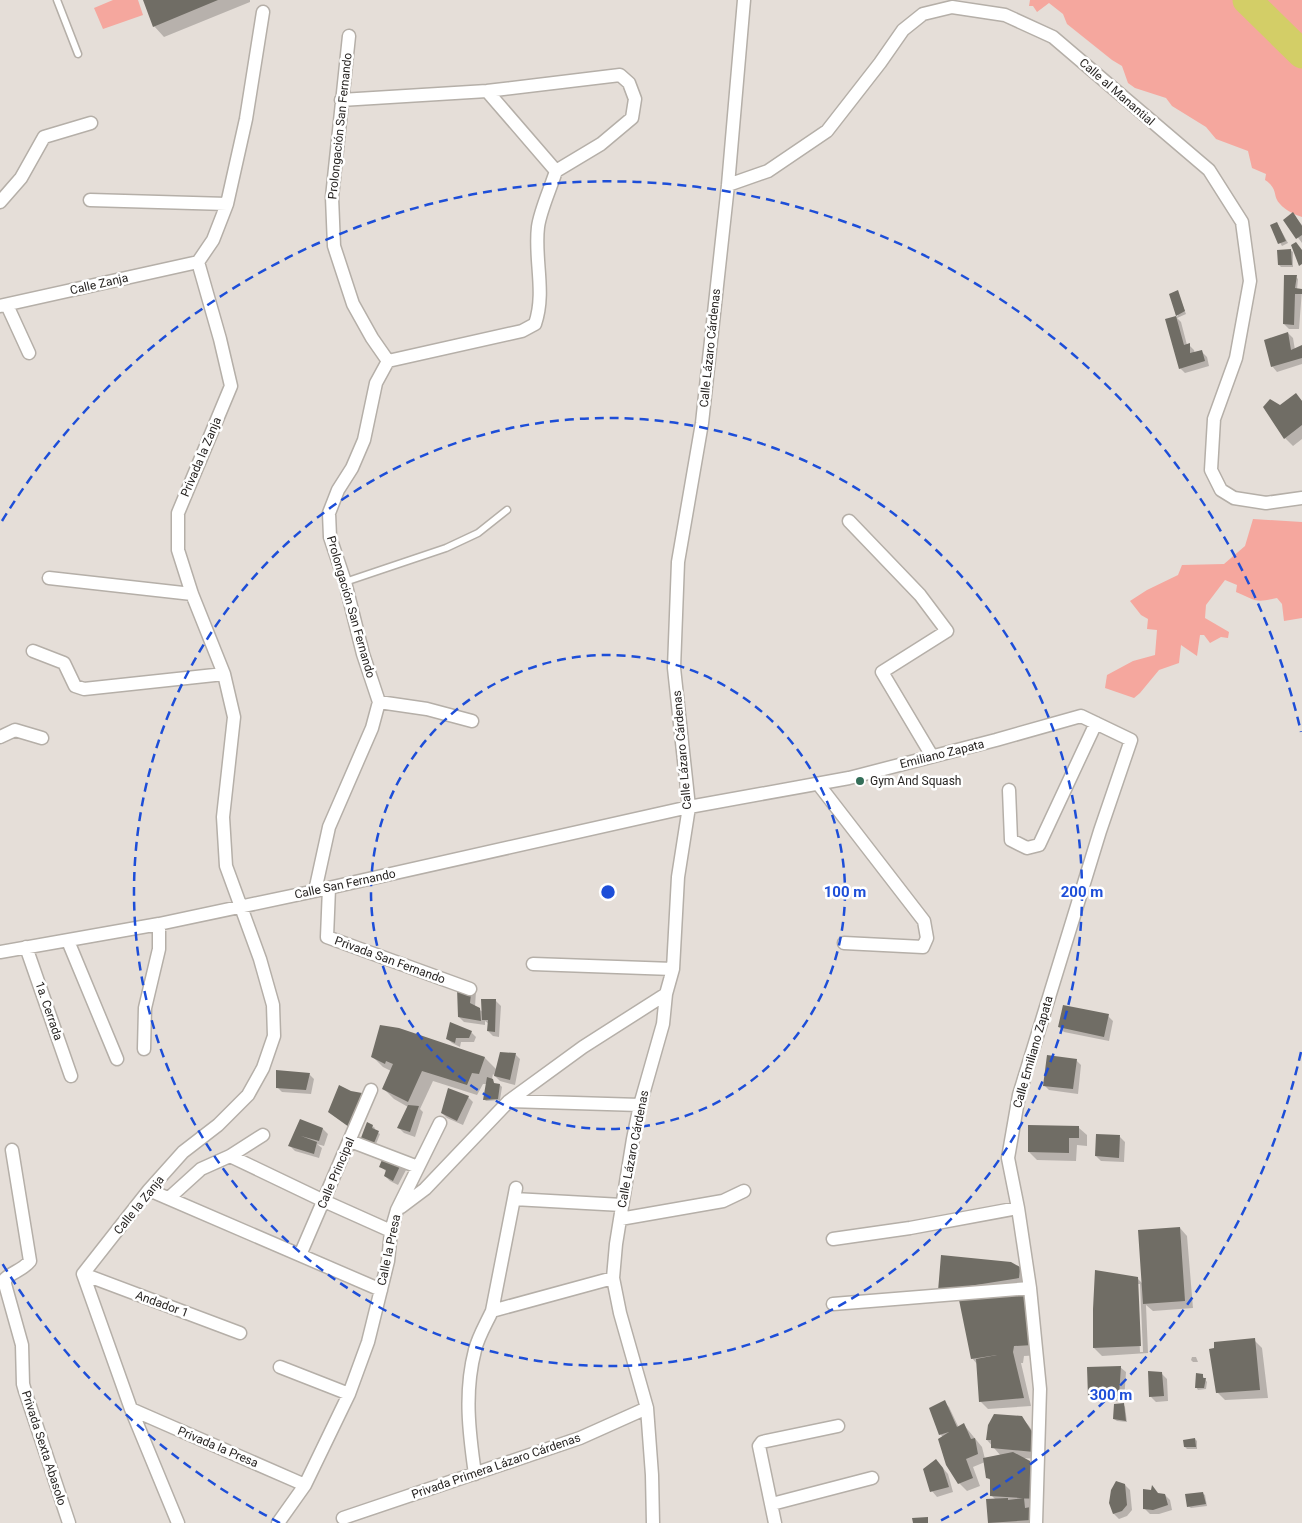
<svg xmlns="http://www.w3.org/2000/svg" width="1302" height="1523" viewBox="0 0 1302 1523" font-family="Roboto,sans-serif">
<rect width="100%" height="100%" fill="#e5ded8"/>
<path fill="#f5a79e" d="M113 0H138L143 15 103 29 94 8Z
M1030 0H1302V217C1295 215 1285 210 1280 204 1272 196 1279 189 1265 180L1266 174 1252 168 1248 151 1216 139 1206 127 1172 106 1166 98 1135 88 1128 83 1122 66 1112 60 1067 24 1063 14 1049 3 1037 12 1033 6H1029Z
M1253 519 1302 522V618L1284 621 1282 604 1277 598C1255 603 1257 601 1236 592L1237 585 1225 580 1206 605 1205 618 1229 632 1228 638 1221 637 1210 643 1204 635H1200L1197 656 1181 645 1179 663 1159 670 1140 693 1134 698 1105 688 1107 675 1133 661 1155 655 1157 630 1147 629 1148 619 1141 615 1130 601 1147 590 1178 575 1182 565 1224 564 1245 546Z"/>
<path fill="#0003" fill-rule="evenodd" d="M144 0H250V2L164 37 154 26Z
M1293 214 1302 225V243L1285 220Z
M1277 223 1288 243 1282 246 1271 226Z
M1290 250 1293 252V267H1281L1279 265Z
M1296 277 1298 279 1297 290H1302L1299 329H1289L1284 324Z
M1177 291 1186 314 1177 318 1181 322 1187 345H1189L1194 350 1195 354 1202 352 1207 357 1209 366 1185 373 1180 368 1167 320 1178 316 1170 294Z
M1288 333 1293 338 1295 350 1302 347V364L1277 372 1272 366Z
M1296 395 1302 401V439L1293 446 1285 438 1264 407 1280 406Z
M471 986 476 991 475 1007 483 1012 496 1001 501 1006 499 1037 493 1036 488 1031 489 1024 485 1021V1025L464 1022 459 1017Z
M1108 1016 1113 1021 1109 1041 1064 1032 1059 1027Z
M471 1032 476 1037 474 1042H461L460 1047 452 1043 447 1038Z
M515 1054 520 1059 515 1085 500 1081 493 1074 492 1079 495 1085H500L502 1087 500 1100 486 1101 484 1099 487 1084H483L477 1095 433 1081 420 1109 423 1112 415 1137 404 1133 399 1128 408 1107 394 1099 383 1088 391 1071 383 1067 372 1056 485 1058 497 1070Z
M1076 1060 1081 1065 1078 1094 1049 1090 1044 1085Z
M309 1074 314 1079 311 1094 282 1092 277 1087Z
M468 1097 473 1102 463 1125 447 1118 442 1113Z
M300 1121 323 1129 328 1134 324 1146 317 1144 322 1148 319 1158 295 1151 290 1146Z
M372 1126 375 1128 374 1130 380 1134 374 1149 363 1145Z
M1079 1128 1087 1135V1146L1077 1145 1076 1161 1037 1160 1029 1152Z
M1120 1137 1125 1142 1124 1162 1101 1161 1096 1156Z
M401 1165 406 1170 398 1185 390 1181 385 1176 387 1172 380 1166Z
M1180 1228 1187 1236 1193 1308 1153 1311 1146 1305 1148 1353 1102 1356 1094 1348 1138 1279 1143 1284ZM1137 1284H1140L1143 1352H1140Z
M1019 1268 1027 1276V1285L939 1290Z
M1027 1292 1038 1302 1043 1355 1024 1356 1023 1363H1021L1031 1406 988 1409 980 1401 977 1364 972 1358Z
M1254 1340 1262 1348 1268 1398 1225 1400 1217 1392Z
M1192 1357H1196L1198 1362H1193L1191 1360Z
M1120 1367 1126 1372 1124 1401H1095L1090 1396Z
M1161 1373 1167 1379 1168 1401 1156 1402 1151 1397Z
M1202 1375 1207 1382 1206 1389 1198 1390 1196 1387Z
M944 1402 949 1407 959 1428 964 1425 982 1447 985 1459 1001 1456 987 1440 1021 1417 1029 1426 1041 1444V1459L1021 1458 1029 1462 1038 1470 1042 1486 1044 1506 1029 1505 1035 1523H989L996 1500 992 1496V1482L987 1477 985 1462 973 1467 980 1486 967 1491 959 1483 943 1437 940 1434Z
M1123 1404 1125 1407 1127 1422 1117 1421 1114 1419Z
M1195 1439 1197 1441V1449H1187L1185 1447Z
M941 1466 948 1474 953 1492 937 1497 932 1491Z
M1125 1485 1130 1490 1132 1510 1127 1516 1119 1519 1114 1514 1111 1503Z
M1202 1493 1205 1495 1207 1506 1191 1508 1188 1506Z
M1159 1494 1165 1495 1170 1500 1172 1510 1159 1514H1150L1145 1509Z"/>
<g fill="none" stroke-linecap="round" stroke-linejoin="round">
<path stroke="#d3ce67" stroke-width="29" d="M1247 0 1302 54"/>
</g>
<path fill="#706d65" d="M143 0H218L153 27Z
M1293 212 1302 226V235L1296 239 1283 220Z
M1277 222 1286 241 1278 244 1270 225Z
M1296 242 1302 250V264L1299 266 1291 245Z
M1291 249 1292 265H1278L1277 250Z
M1284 275H1297L1295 288 1302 289V294H1295L1294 325 1283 324Z
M1178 290 1185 311 1176 316 1169 294Z
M1176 316 1184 345 1190 343V353L1202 350 1205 361 1179 369 1165 319Z
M1288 332 1291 350 1302 345V358L1271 367 1264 340Z
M1296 393 1302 401V425L1284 439 1263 407 1270 399 1280 405Z
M472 985 470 1003 480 1008 481 1021 458 1017 457 988Z
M481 999H496L495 1032 487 1031 488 1020H482Z
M1063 1005 1109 1014 1104 1037 1058 1027Z
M450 1022 472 1031 469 1038H456L455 1043 446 1039Z
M380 1025 399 1028 485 1057 479 1074 472 1073 467 1085 422 1071 408 1102 382 1089 393 1064 386 1061 385 1064 371 1057Z
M500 1052 516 1053 510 1080 494 1076Z
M1047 1055 1077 1059 1073 1089 1043 1086Z
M276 1070 310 1073 306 1090 276 1088Z
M487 1077 493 1079 494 1083 500 1084 498 1099 483 1100Z
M339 1085 351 1091 362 1093 349 1127 328 1112Z
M448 1088 469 1096 457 1121 441 1113Z
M408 1105 419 1106 410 1132 397 1128Z
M300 1119 323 1128 319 1141 301 1136 317 1142 314 1154 288 1146Z
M367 1122 373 1125 372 1128 379 1131 372 1148 359 1143Z
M1028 1125 1079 1126V1138H1069V1153L1028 1152Z
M1096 1134 1120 1135 1119 1158 1095 1156Z
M384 1155 401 1164 393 1181 384 1176 386 1170 379 1167Z
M1180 1227 1185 1301 1143 1304 1138 1230Z
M941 1255 1011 1262 1020 1267 1019 1278 938 1291Z
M1095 1270 1138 1277 1141 1346 1093 1348V1309Z
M1028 1290 1033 1345 1014 1346 1013 1352 1024 1398 979 1402 976 1359 997 1355 971 1359 959 1300Z
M1255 1338 1260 1390 1216 1393 1209 1349 1214 1348V1342Z
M1121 1366 1119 1396 1088 1397 1087 1367Z
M1148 1371 1162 1372 1164 1396 1149 1397Z
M1196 1373 1203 1374V1378H1206L1204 1388H1195Z
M945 1400 957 1427 964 1423 971 1439 975 1438 978 1454 966 1459 973 1478 958 1484 946 1465 938 1439 949 1432 939 1435 929 1408Z
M1124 1403 1126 1421 1113 1419 1114 1404Z
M994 1414 1022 1416 1034 1435V1452L991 1448V1440H986L988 1425Z
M1195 1438 1196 1447H1184L1183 1440Z
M1013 1452 1030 1461 1035 1478 1036 1499 990 1496V1479L986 1478 983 1458Z
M936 1459 943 1468 949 1487 930 1492 923 1469Z
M1116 1481 1125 1484 1127 1505 1122 1511 1113 1514 1109 1503 1111 1490Z
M1152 1485 1158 1493 1165 1494 1168 1505 1153 1510 1143 1509V1489L1151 1490Z
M1203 1492 1206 1504 1187 1507 1185 1494Z
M1008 1498V1500L1024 1498 1025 1508 1031 1507V1520L988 1523 986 1499Z
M928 1517V1523H913L912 1518Z"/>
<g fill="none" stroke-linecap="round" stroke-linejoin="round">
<g stroke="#b5afa8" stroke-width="9">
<path id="lane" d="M57 0 78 54
M345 582 446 548 478 533 507 510"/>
</g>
<g stroke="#b5afa8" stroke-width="15">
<path id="street" d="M341 100 487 91 620 75 629 83 635 99 632 118 601 144 556 171
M728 185 768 171 827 131 880 63 903 30 923 14 952 7 1005 15 1053 37 1209 170 1242 222 1250 281 1236 358 1214 419 1211 470 1221 490 1234 498 1266 503 1302 498
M90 200 227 204
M0 202 21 178 44 137 91 123
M7 305 29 353
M0 306 198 262
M388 361 522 331 535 324C546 292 534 259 538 227 540 211 551 187 556 171L487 91
M849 521 920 595 947 631 882 672 932 756
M49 578 192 594
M33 651 64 663 75 686 84 689 224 674
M379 702 427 709 472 721
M0 737 15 730 42 738
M819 785 924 921 927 938 923 947 844 943
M1009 790 1011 840 1027 848 1039 845 1096 723
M329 888 327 937 470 989
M315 891 329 827 372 728 379 702 363 654 345 582 330 537 329 513 338 490 352 468 364 440 376 383 388 361 372 338 353 304 334 246 332 197 349 36
M68 941 117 1059
M26 947 71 1076
M0 952 159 924 315 891 689 807 849 778 996 740 1081 716 1131 740 1100 831 1019 1095 1008 1158 1018 1208 1030 1288 1040 1389 1036 1523
M533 964 673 969
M144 1049 145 1008 159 949V924
M509 1101 640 1105
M350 1141 418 1167
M12 1150 30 1261C23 1270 12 1272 5 1279V1284L22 1345 23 1384 25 1391 69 1523
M230 1156 324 1201 391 1231
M149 1190 381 1290
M169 1198 201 1169 230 1156 263 1135
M514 1199 622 1205
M401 1207 425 1189 509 1101 583 1047 666 994
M620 1219 723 1201 744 1191
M833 1239 910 1228 1018 1208
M300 1255 371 1090
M83 1274 149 1190 183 1152 218 1125 248 1095 263 1068 274 1036 273 1005 260 959 226 866 223 817 234 717 224 674 192 594 178 550V513L231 386 220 339 198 262 213 240 227 204 246 119 263 12
M83 1274 131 1409 178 1523
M83 1274 240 1333
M833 1304 1030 1288
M492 1311 516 1188
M280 1367 349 1394
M131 1409 305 1485
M475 1474C469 1432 464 1392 475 1350 478 1337 486 1324 492 1311L613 1278
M772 1504 872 1478
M343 1518 580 1438 647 1408
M278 1523 305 1485 349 1394 368 1342 388 1261 391 1231 397 1210 440 1123
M653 1523 652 1475 647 1408 620 1313 613 1278 616 1244 633 1139 640 1105 663 1024 666 994 673 969 678 877 689 807 674 668 678 562 702 423 728 185 744 0
M775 1523 759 1446 762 1442 838 1426"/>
</g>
<use href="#lane" stroke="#fff" stroke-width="6"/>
<use href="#street" stroke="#fff" stroke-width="12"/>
</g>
<g fill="none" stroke="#1d4ed8" stroke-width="2.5" stroke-dasharray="9 6">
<circle cx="608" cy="892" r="237"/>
<circle cx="608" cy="892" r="474"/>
<path d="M1301 1052A711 711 0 0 1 936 1523M280 1523A711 711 0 0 1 2 1263M2 521A711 711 0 0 1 1301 732"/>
</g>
<circle fill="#336e58" stroke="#fff" stroke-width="2" cx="860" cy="781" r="5"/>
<g text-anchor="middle" stroke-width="5" stroke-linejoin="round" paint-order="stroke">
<g font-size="12" fill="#282523" stroke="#fff">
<text transform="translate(1117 92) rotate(41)" y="4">Calle al Manantial</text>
<text transform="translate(340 126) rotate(-84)" y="4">Prolongación San Fernando</text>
<text transform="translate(99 284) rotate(-13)" y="4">Calle Zanja</text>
<text transform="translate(710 348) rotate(-84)" y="4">Calle Lázaro Cárdenas</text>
<text transform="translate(201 457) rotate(-67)" y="4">Privada la Zanja</text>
<text transform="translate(351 607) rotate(74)" y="4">Prolongación San Fernando</text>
<text transform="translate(682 750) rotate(-95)" y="4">Calle Lázaro Cárdenas</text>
<text transform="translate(942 754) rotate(-14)" y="4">Emiliano Zapata</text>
<text transform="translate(345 884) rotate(-12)" y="4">Calle San Fernando</text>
<text transform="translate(390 960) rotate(20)" y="4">Privada San Fernando</text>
<text transform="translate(49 1011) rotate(71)" y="4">1a. Cerrada</text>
<text transform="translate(1033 1052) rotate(-74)" y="4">Calle Emiliano Zapata</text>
<text transform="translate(633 1149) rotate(-79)" y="4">Calle Lázaro Cárdenas</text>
<text transform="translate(336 1173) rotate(-67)" y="4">Calle Principal</text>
<text transform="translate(139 1205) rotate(-51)" y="4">Calle la Zanja</text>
<text transform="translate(389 1250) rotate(-78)" y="4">Calle la Presa</text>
<text transform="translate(162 1304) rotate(20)" y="4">Andador 1</text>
<text transform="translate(218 1447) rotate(23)" y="4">Privada la Presa</text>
<text transform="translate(44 1448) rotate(72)" y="4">Privada Sexta Abasolo</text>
<text transform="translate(496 1466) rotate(-19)" y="4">Privada Primera Lázaro Cárdenas</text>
</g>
<g font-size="12" fill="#282523" stroke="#fff" text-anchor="start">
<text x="870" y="785">Gym And Squash</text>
</g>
</g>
<circle cx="608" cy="892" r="8" fill="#1d4ed8" stroke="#fff" stroke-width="2.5"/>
<g font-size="15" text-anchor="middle" font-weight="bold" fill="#1d4ed8" stroke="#fff" stroke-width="5" stroke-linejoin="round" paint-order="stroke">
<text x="845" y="897">100 m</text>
<text x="1082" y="897">200 m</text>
<text x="1111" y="1400">300 m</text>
</g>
</svg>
